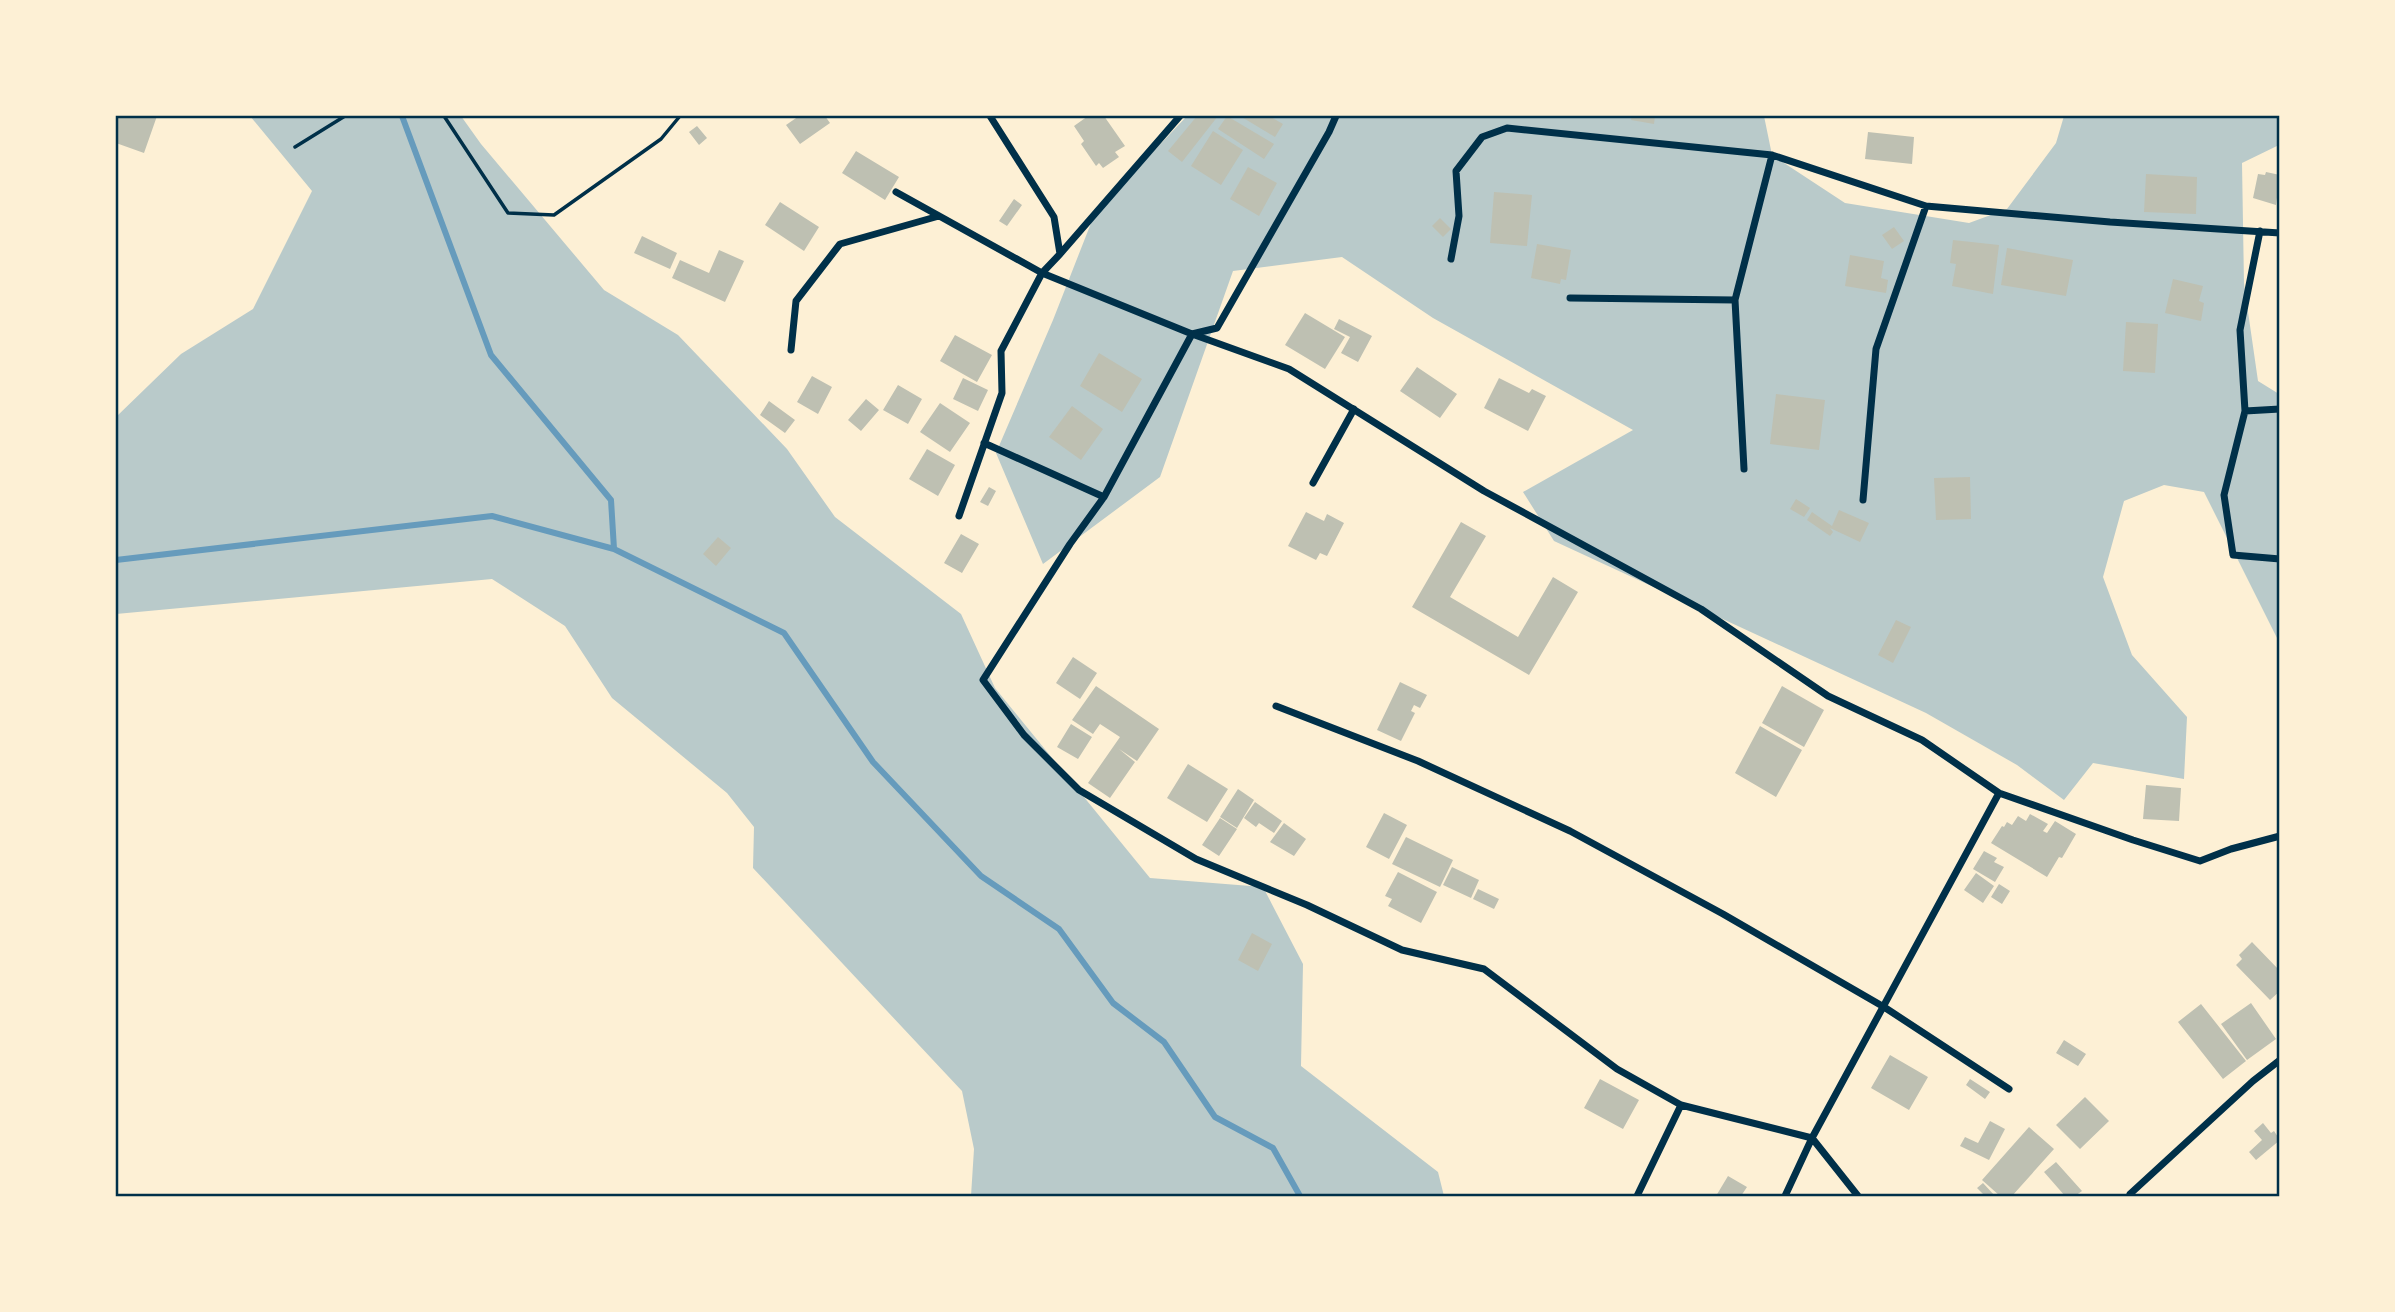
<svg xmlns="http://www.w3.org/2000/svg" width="2395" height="1312" viewBox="0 0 2395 1312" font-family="Ubuntu,sans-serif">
<rect width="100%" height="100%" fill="#fdf0d5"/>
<path fill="#b9caca" d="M250 116H461L481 144 604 290 678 335 787 449 835 517 961 614 995 688 1150 878 1263 887 1303 964 1301 1066 1438 1172 1444 1196H971L974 1149 962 1091 753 868 754 827 727 793 612 698 565 626 492 579 116 614V417L181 354 253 309 312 191Z
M1187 116H1764L1772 155 1845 203 1969 223 2007 209 2056 143 2064 116H2279V145L2242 163 2244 284 2258 381 2279 394V642L2204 492 2164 485 2124 501 2103 577 2132 655 2187 717 2184 779 2093 763 2064 800 2017 765 1926 713 1554 541 1523 492 1633 430 1433 318 1342 257 1233 271 1160 477 1043 564 996 453 1053 320 1095 213Z"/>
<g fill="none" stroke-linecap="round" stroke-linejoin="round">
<path stroke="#669bbc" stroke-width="6" d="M402 116 491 355 611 500 614 549
M116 560 492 516 614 549 784 633 873 762 981 876 1059 929 1113 1003 1164 1042 1215 1117 1273 1148 1300 1196"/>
</g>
<path fill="#bec0b2" d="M116 116H157L144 153 116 143Z
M799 116H825L830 123 800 144 786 125Z
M1088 116H1104L1125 146 1115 152 1119 157 1103 168 1099 163 1096 166 1081 144 1084 141 1074 126Z
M1197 116H1218L1182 162 1168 151Z
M1227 116 1274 144 1264 159 1218 129Z
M1240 116H1269L1283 124 1275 137Z
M1632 116H1655L1654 124 1631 120Z
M697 126 707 138 699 145 689 132Z
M1213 131 1243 150 1221 185 1191 166Z
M1868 132 1914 137 1912 164 1865 159Z
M856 151 899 177 885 200 842 173Z
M1248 167 1277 183 1259 216 1230 199Z
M2266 172 2280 175 2276 205 2253 198 2258 174 2265 175Z
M2146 174 2197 177 2196 214 2144 212Z
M1494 192 1532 195 1527 246 1490 243Z
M1014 199 1022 205 1007 226 999 221Z
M780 202 819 227 804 251 765 225Z
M1440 218 1451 229 1443 237 1432 226Z
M1894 227 1904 241 1892 249 1882 235Z
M642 236 677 253 670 269 634 253Z
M1953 240 1999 245 1993 294 1952 286 1956 264 1950 263Z
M1537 244 1571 250 1566 280 1561 279 1560 284 1531 278Z
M2007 248 2073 260 2066 296 2001 285Z
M719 250 744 261 725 302 672 278 680 260 709 273Z
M1850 255 1884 261 1881 278 1888 280 1886 293 1845 286Z
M2173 279 2203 286 2199 301 2204 303 2201 321 2165 313Z
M1305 313 1345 337 1325 369 1285 345Z
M1339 319 1372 336 1358 362 1341 353 1350 337 1334 329Z
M2126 322 2158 324 2155 373 2123 371Z
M955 335 992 355 977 382 940 361Z
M1099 353 1142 379 1122 412 1080 386Z
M1417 367 1457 394 1440 418 1400 391Z
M812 376 832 387 818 414 797 402Z
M963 378 988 390 978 411 953 399Z
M1499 378 1529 393 1532 389 1546 396 1528 431 1484 408Z
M898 385 922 399 908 424 883 410Z
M1776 394 1825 400 1819 450 1770 444Z
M866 399 879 410 861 431 848 420Z
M769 401 795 420 785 433 760 415Z
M940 403 970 423 950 452 920 432Z
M1072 406 1103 429 1081 460 1049 437Z
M927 449 955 465 938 496 909 479Z
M1970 477 1971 519 1936 520 1934 478Z
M989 487 996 491 988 506 980 502Z
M1796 499 1810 508 1804 517 1790 509Z
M1839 510 1869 523 1860 542 1830 528 1833 532 1830 536 1807 520 1812 512 1832 526Z
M1306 512 1324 521 1327 514 1344 523 1327 556 1320 553 1316 560 1288 546Z
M1461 522 1486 536 1450 597 1518 637 1553 577 1578 592 1529 675 1412 607Z
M961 534 979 544 962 573 944 563Z
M718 537 731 548 716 566 703 554Z
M1896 620 1911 627 1893 663 1878 655Z
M1073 657 1097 673 1080 699 1056 683Z
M1400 682 1427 695 1420 708 1414 705 1411 711 1415 713 1401 741 1377 730Z
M1096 686 1159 729 1137 761 1119 749 1135 762 1110 798 1088 783 1120 737 1100 724 1093 734 1072 720Z
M1782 686 1824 710 1804 747 1762 723Z
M1071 724 1092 737 1078 759 1057 747Z
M1760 726 1802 750 1776 797 1735 773Z
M1188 764 1228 789 1207 822 1167 798Z
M2146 785 2181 788 2179 821 2143 819Z
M1238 789 1254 800 1237 828 1220 817Z
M1255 802 1282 821 1274 833 1259 823 1256 827 1244 818Z
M1384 813 1407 825 1389 859 1366 847Z
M2030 814 2048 824 2043 831 2047 833 2055 821 2076 834 2062 858 2059 857 2047 877 1991 843 2002 826 2004 827 2007 822 2012 825 2018 816 2026 821Z
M1220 818 1237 829 1219 856 1202 845Z
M1284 823 1306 839 1294 856 1270 842Z
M1406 837 1453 860 1440 887 1392 864Z
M1984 851 1997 858 1994 862 2004 867 1995 882 1973 869Z
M1452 867 1479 880 1471 898 1443 885Z
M1398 872 1437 892 1421 923 1388 906 1392 899 1385 896Z
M1976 873 1994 886 1983 903 1964 890Z
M1999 884 2010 891 2002 904 1991 897Z
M1478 889 1499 899 1494 909 1473 899Z
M1252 933 1272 944 1258 971 1238 960Z
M2252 942 2280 971V991L2270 1000 2236 965 2242 959 2239 955Z
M2251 1003 2276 1039 2247 1060 2221 1024Z
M2201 1004 2246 1061 2223 1079 2178 1022Z
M2064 1040 2086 1054 2078 1066 2056 1053Z
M1890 1055 1928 1077 1909 1110 1871 1088Z
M1600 1079 1639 1100 1623 1129 1584 1108Z
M1970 1079 1990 1092 1985 1099 1966 1085Z
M2085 1097 2109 1121 2080 1149 2056 1125Z
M1990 1121 2005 1129 1989 1160 1960 1146 1965 1137 1978 1143Z
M2263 1123 2271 1133 2274 1131 2280 1140 2256 1160 2249 1152 2262 1140 2254 1131Z
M2029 1127 2054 1149 2012 1196H2000L1982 1180Z
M2056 1162 2082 1191 2075 1196H2065L2044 1172Z
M1728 1176 1747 1187 1741 1196H1716Z
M1983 1183 1995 1196H1985L1977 1188Z"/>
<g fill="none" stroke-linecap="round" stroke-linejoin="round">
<path stroke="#003049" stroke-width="3.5" d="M444 116 508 213 554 215 661 139 680 116
M295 147 345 116"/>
<path stroke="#003049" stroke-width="7" d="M1336 116 1329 132 1217 328 1192 334 1104 497 1070 544 983 680 1024 735 1079 790 1196 859 1307 905 1402 950 1484 969 1617 1069 1681 1105 1812 1138 1858 1196
M896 192 1042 273 1192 334 1289 369 1484 491 1701 609 1828 696 1922 740 1999 793 2133 840 2200 861 2231 849 2280 836
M2260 231 2240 330 2245 411 2224 495 2233 555 2280 559
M1060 254 1180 116
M1451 259 1459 216 1456 171 1482 137 1507 128 1772 155 1926 206 2110 222 2280 233
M1570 298 1735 300 1772 155
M1735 300 1744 469
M791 350 796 301 840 244 939 216
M2245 411 2280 409
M984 443 1104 497
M1313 483 1354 409
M1863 500 1876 349 1926 206
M959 516 1002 393 1001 351 1042 273 1060 254 1054 217 990 116
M1276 706 1418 761 1570 831 1723 914 1884 1007 2009 1089
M1637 1196 1681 1105
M1785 1196 1812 1138 1999 793
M2133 1196 2130 1194 2253 1081 2280 1060"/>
</g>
<rect width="2395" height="1312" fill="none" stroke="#fdf0d5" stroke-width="234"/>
<rect x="117" y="117" width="2161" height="1078" fill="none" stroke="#003049" stroke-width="2.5"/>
</svg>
